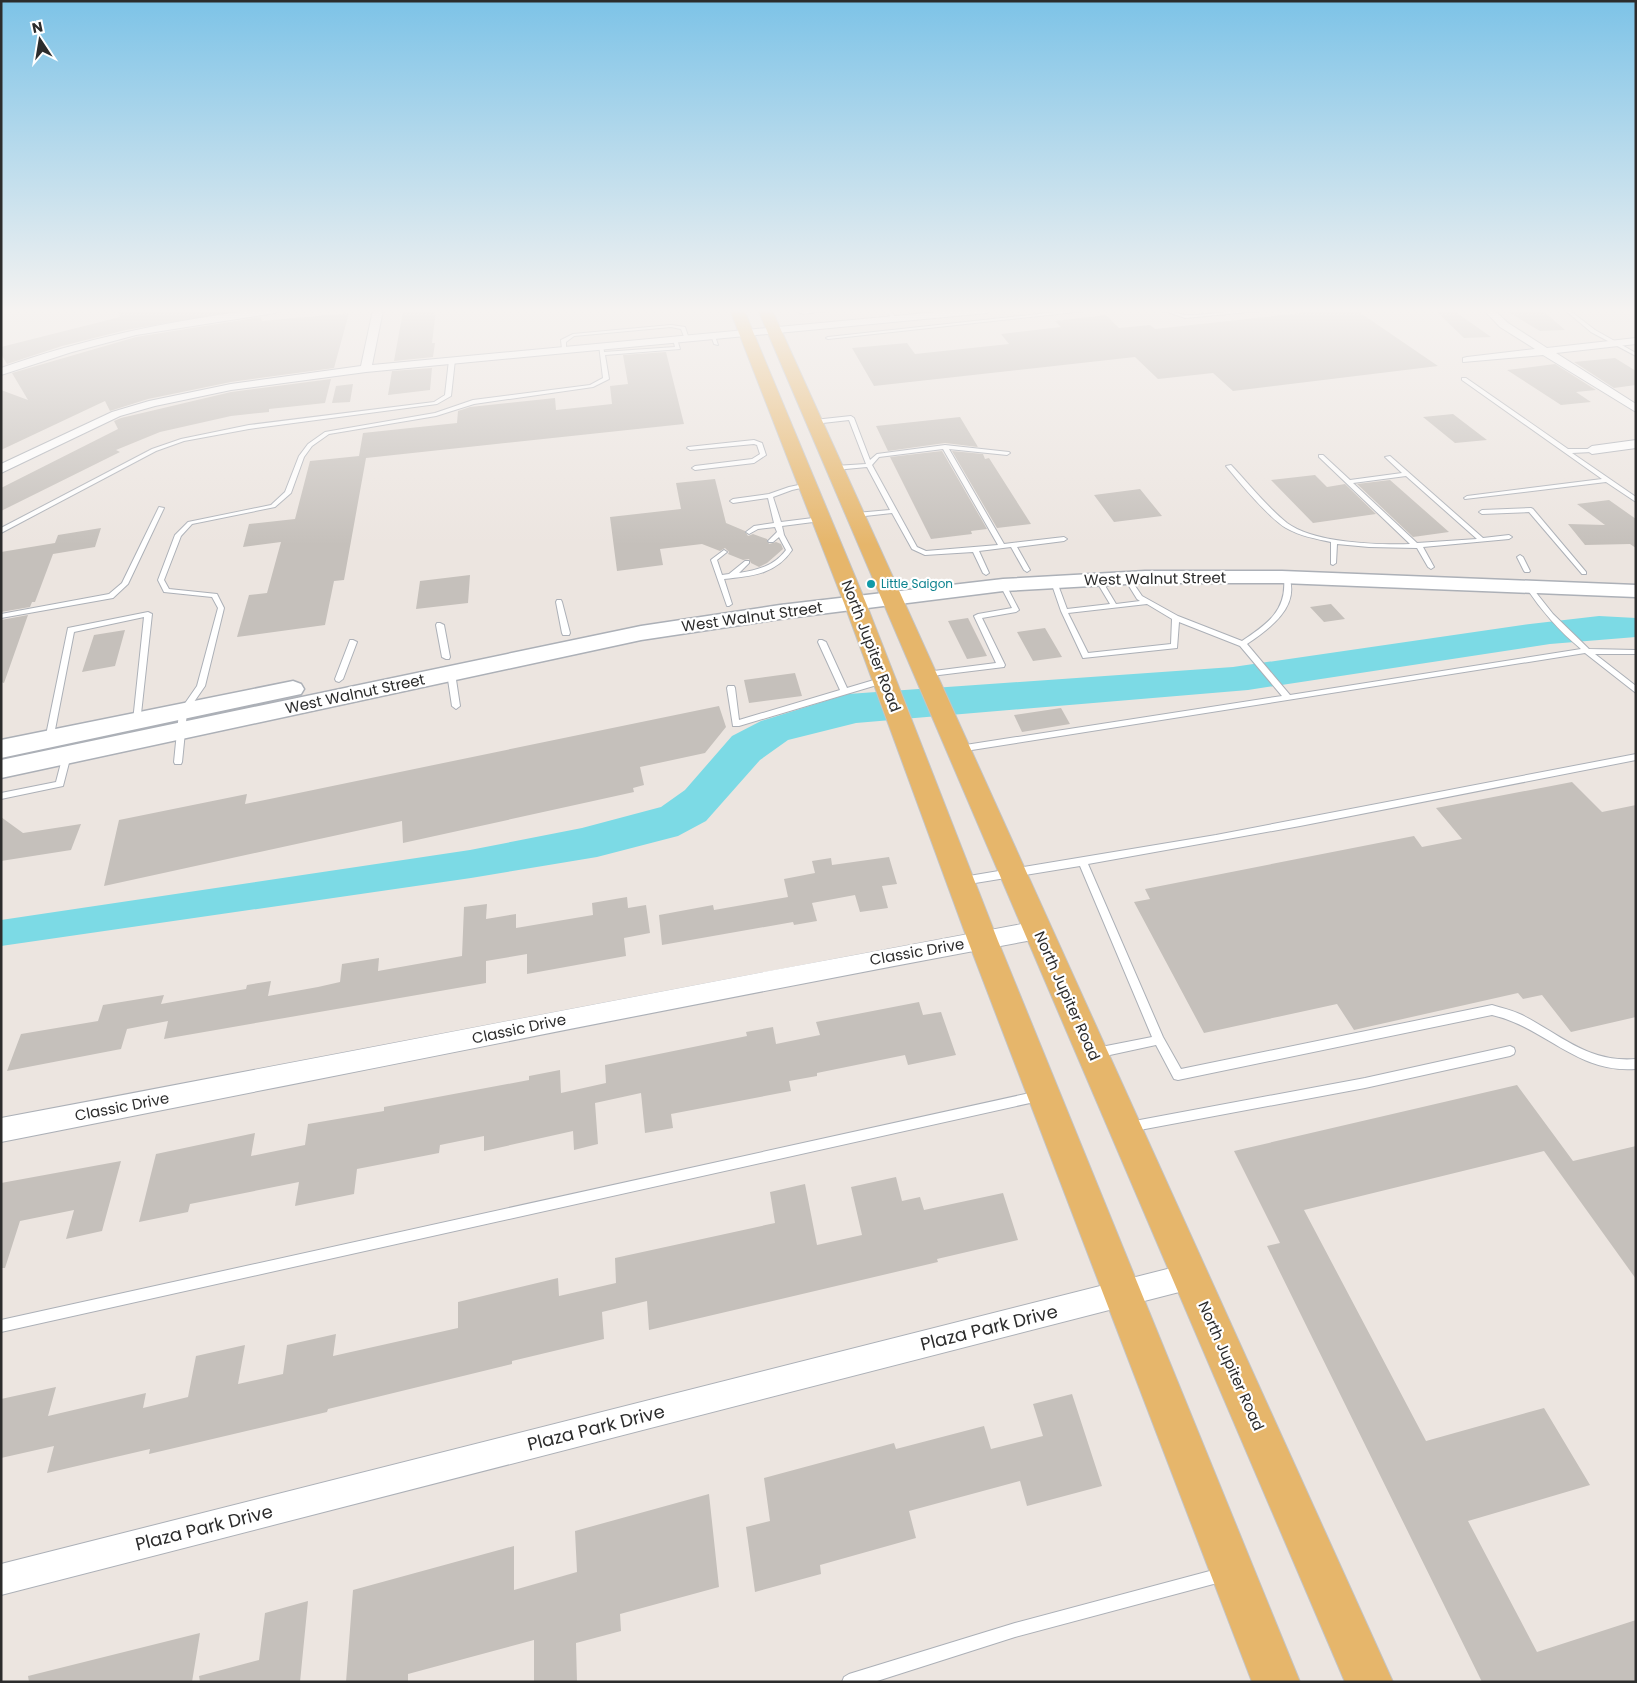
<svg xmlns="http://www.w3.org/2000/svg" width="1637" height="1683" viewBox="0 0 1637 1683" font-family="Poppins,sans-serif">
<rect width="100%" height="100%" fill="#ece5e0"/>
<path fill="#7cdae5" d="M1599 616 1636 618V637L1550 644 1248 690 856 723 788 740 760 760 706 821 678 836 597 857 471 878 1 946V920L470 850 582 828 661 807 685 790 732 736 761 721 848 694 1233 667 1530 624Z"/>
<path fill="#c5c0bb" d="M130 310H243L126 330 62 346 7 364 1 354V347L120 317 118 312Z
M436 310 432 343H435L433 357 394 361 403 311Z
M1328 310H1356L1438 366 1233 391 1213 373 1158 379 1135 357 874 386 852 348 907 343 915 354 1009 344 1001 334 1061 327 1055 321 1106 315 1119 328 1150 325 1155 329Z
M1435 310H1453L1491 337 1464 338Z
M1505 310H1542L1565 330 1540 331Z
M349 313 334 368 231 382 148 399 110 411 105 401 1 450V390L28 400 12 373 136 337 261 317 262 321Z
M666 352 684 424 366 458 344 580 334 581 325 625 237 637 249 595 267 593 281 542 243 547 249 524 295 519 310 461 359 456 363 433 457 423 458 411 470 407 555 398 556 410 612 404 610 386 628 384 623 355Z
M1615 358 1636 371V385L1614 388 1574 362Z
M1555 364 1596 390 1576 392 1591 402 1561 405 1507 370Z
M432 368 430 390 388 395 392 371Z
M331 379 325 403 269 409V412L231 416 160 432 116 450 120 452 1 511V488L118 429 114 421 121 418 231 392Z
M353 384 350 402 332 403 336 386Z
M1453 414 1487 440 1455 443 1423 417Z
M960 417 978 447 945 443 888 451 876 426Z
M942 451 987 529 971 531 972 534 931 539 890 457Z
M952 451 983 454 985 459 989 458 1031 524 997 528Z
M1315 475 1327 487 1345 484 1376 514 1313 523 1271 480Z
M715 479 726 523 745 531 748 536 753 534 767 539 769 544 776 542 781 544 783 549 767 563 759 567 751 563 749 559 743 560 728 554 729 552 725 548 720 551 702 544 660 549 663 565 617 571 610 517 681 509 676 483Z
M1390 480 1449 532 1413 537 1357 484Z
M1140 489 1162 516 1114 522 1094 495Z
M1609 500 1636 519V548L1630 544 1585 545 1568 524 1605 525 1577 504Z
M101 528 95 547 53 554 35 602H32L30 607 1 612V552L55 543 58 535Z
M470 575 468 603 416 609 420 581Z
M1331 604 1345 619 1324 622 1310 607Z
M28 615 4 683 1 682V620Z
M968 618 987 656 967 659 948 621Z
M1045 628 1062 657 1033 661 1017 632Z
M125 630 115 666 82 672 94 635Z
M795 673 802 696 749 703 744 680Z
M719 706 726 727 705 753 640 767 644 785 633 788 634 792 403 843 402 821 104 886 119 820 247 794 245 804Z
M1061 708 1070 724 1022 732 1014 715Z
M1572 782 1602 812 1636 805V1017L1571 1032 1542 995 1523 999 1518 993 1354 1030 1337 1004 1204 1033 1134 902 1150 899 1145 889 1414 836 1422 847 1462 839 1436 808Z
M1 817 23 833 81 824 71 850 1 861Z
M889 857 897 884 882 886 888 908 860 912 855 895 812 903 817 921 794 925 793 922 662 945 659 915 713 905 714 910 788 897 784 879 815 873 812 861 831 858 832 865Z
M627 897 628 908 646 905 650 933 624 938 626 956 527 974V954L486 961V983L164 1039 168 1021 127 1029 121 1049 7 1071 21 1034 98 1021 103 1005 164 995 161 1004 246 989 247 985 271 981 268 996 318 987 340 982 342 964 379 958 378 971 462 956 464 907 487 904 486 919 516 914V928L593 915 592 903Z
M919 1002 923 1015 941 1012 956 1055 908 1065 905 1055 817 1073V1076L789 1081 791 1091 671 1114 673 1128 645 1133 641 1093 595 1103 598 1144 574 1150 573 1131 484 1151V1136L440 1145 439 1153 357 1169 354 1194 295 1206 299 1182 190 1204 188 1212 139 1222 156 1154 255 1133 251 1156 305 1145 308 1124 384 1111V1107L529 1080V1076L560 1070 561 1093 606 1083 605 1065 747 1036 746 1032 773 1027 776 1044 820 1035 816 1022Z
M1517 1085 1573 1161 1636 1146V1279L1544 1151 1304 1210 1426 1441 1544 1408 1590 1485 1468 1521 1537 1652 1636 1620V1682H1482L1267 1246 1280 1243 1234 1151Z
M121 1161 102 1231 66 1239 74 1210 20 1221 5 1268H1V1183Z
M896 1177 902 1201 920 1197 924 1210 1003 1193 1018 1240 937 1259 938 1262 649 1330 647 1301 602 1312 604 1339 512 1361V1364L328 1409 327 1412 149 1454 150 1449 47 1473 54 1446 1 1458V1399L56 1387 48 1416 146 1393 143 1408 188 1397 196 1356 245 1345 238 1384 283 1374 287 1345 336 1334 333 1356 458 1328V1302L558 1278 559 1296 616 1283 615 1258 775 1223 770 1192 805 1184 817 1245 862 1235 851 1187Z
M1072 1394 1102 1486 1027 1506 1020 1481 909 1511 916 1538 820 1565 821 1574 755 1592 746 1527 770 1521 764 1478 894 1443 896 1449 984 1426 991 1449 1043 1436 1033 1404Z
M709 1494 719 1587 620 1614 621 1631 576 1643 577 1682H534V1640L408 1674V1682H346L353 1590 514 1546V1590L577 1572 575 1531Z
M308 1601 300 1682H200L199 1676 259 1660 265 1613Z
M200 1633 192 1682H29L28 1676Z"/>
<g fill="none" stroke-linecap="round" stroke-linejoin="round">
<g stroke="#acb0b7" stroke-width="2">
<path id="lane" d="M794 310H799L804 312 833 310 803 314Z
M887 310H891L896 320H892Z
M1075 310H1087L1085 311 828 339 826 338 828 337Z
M1161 310C1170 309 1178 315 1187 315 1212 316 1237 308 1261 310L1259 311 1185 318Z
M1565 310H1569L1595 330 1636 353V356L1591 332Z
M671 325 685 327 689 339H685L681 329 671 327 574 336 566 342V350L562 349 561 340 573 334Z
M711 335 715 336 718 345 714 344Z
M675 338 677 339 680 349 605 355 609 379 593 387 474 404 436 416 329 434 312 446 304 457 291 493 275 507 192 524 181 536 164 580 169 589 217 594 224 608 205 686 187 712 182 762 181 764H175L174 762 179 712 197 686 218 608 212 597 164 592 158 580 175 535 188 522 271 505 285 492 299 456 308 444 325 432 435 413 473 400 590 385 603 378 599 345H603L604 352 675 347 673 339Z
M452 358 455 360 451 396 437 404 249 429 184 441 156 451 1 533V528L152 449 181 439 249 425 434 402 445 395 449 360Z
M1462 378H1466L1568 449H1594L1595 450 1592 452 1572 453 1636 497V502L1606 482 1465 499 1464 498 1467 496 1602 479 1462 380Z
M851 416 854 418 870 460 877 454 945 445 1009 452 1010 453 1007 455 949 449 1004 544 1064 537 1067 539 1064 541 1017 547 1030 570 1027 572 1024 570 1011 547 979 551 989 573 986 575 983 573 973 552 925 555 912 549 892 513 856 517 853 515 856 513 890 510 867 467 835 470 832 468 835 466 866 464 849 420 814 424 811 422 814 420ZM943 449 998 545 926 551 917 547 872 465 879 457Z
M754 440 762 443 766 455 754 463 695 470 692 468 695 466 752 459 760 454 757 445 754 444 690 450 687 448 688 447Z
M1319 455H1323L1350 480 1402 473 1385 457 1390 456 1483 538 1509 535 1512 537 1509 539 1423 547 1434 567 1431 569 1428 567 1417 548 1369 547 1337 544 1336 563 1333 565 1331 564V542C1316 539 1300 536 1286 528 1268 517 1240 483 1226 466L1231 465C1249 484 1266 506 1287 523 1314 543 1377 545 1410 544L1319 457ZM1406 476 1477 539 1417 543 1353 483Z
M808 483 811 485 810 486 792 490 773 497 781 522 821 517 824 519 821 521 782 526 784 535 792 550C775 575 751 576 724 579L732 604 729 606H727L711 560 712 559 724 550 727 552 717 560 722 575 729 574 745 561H749V563L739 573C758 570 774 566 786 550L779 537 773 542H769L768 541 777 532 775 527 758 529 749 534 746 532 754 526 774 523 768 498 733 503 730 501 733 499 769 494 789 487Z
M159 507 164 508 128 584 113 598 1 618V614L109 594 122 583Z
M1531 508 1533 509 1586 572V574H1582L1529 512 1482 514 1479 512 1482 510Z
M1520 555 1523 557 1530 571 1529 572H1525L1524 571 1517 557Z
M1127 576 1129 577 1142 596 1178 616 1242 641C1267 624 1287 611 1284 578L1285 577H1289C1300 607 1269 629 1247 644L1290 695 1581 649C1559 631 1541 610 1525 586L1528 584 1530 585 1553 614 1589 649 1636 650V654H1595L1636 686V693L1585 653 959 752 956 751 955 749 956 747 959 746 1282 696 1240 646 1179 622 1177 648 1083 658 1061 611 1051 582 1054 580 1057 582 1067 609 1110 604 1095 579 1098 577 1101 579 1116 604 1140 601 1137 599 1124 578ZM1147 604 1172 619 1171 644 1088 653 1068 613Z
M1003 583 1006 585 1019 610 1016 612 982 618 1005 665 1004 667 923 677 922 675 926 672 996 663 974 616 978 614 1012 608 1000 585Z
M557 600H561L562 602 570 633 569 635H563L562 633 556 602Z
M148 612 152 614 140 723H134L133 721 144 617 74 632 53 740 49 743 46 742 45 740 68 628Z
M437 623H440L444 625 450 657 449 659H446L442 657 436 625Z
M350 640H353L357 642 343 679 339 682 336 681 335 679Z
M819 640H822L826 642 847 688 884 677 888 680 887 682 739 726H733L727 688 728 686H734L735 688 739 720 840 690 818 642Z
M451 670 455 673 460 706 456 709 452 706 447 673Z
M67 752 71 755 63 786 1 799V793L56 782 63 755Z
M1636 754V760L1300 826 1088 864 1163 1037 1181 1069 1492 1005C1502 1008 1512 1010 1522 1015 1561 1035 1588 1063 1636 1059V1069C1577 1074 1545 1027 1492 1015L1178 1080 1174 1079 1156 1045 1096 1058 1092 1056 1091 1053 1092 1050 1096 1048 1152 1037 1080 866 963 885 960 884 958 881 960 878 963 877 1216 835Z
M1510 1046 1514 1048 1515 1051 1514 1054 1510 1056 1365 1088 1129 1132 1125 1131 1124 1127 1125 1123 1129 1122 1365 1078Z
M1039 1091 1043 1092 1044 1096 1043 1100 1039 1101 1 1332V1320Z
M1221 1568 1226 1570 1228 1575 1226 1580 1221 1582 1015 1637 874 1682H842L844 1677 849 1674 1015 1623Z"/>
</g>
<g stroke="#acb0b7" stroke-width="2">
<path id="street" d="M254 310H280L275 313 136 335 72 352 1 375V368C83 339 168 321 254 310Z
M373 310H383L372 365 959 310H992L987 313 366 372 231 390 155 406 120 416 1 473V464L112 412 149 401 231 384 361 366Z
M1484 310H1494L1508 323 1547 348 1636 338V344L1556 353 1636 404V412L1543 355 1463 362V358L1467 357 1535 349 1500 327Z
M1636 440V448L1592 454 1586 450 1592 446Z
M1038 921 1045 924 1048 930 1045 936 1038 939C692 1003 347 1074 1 1142V1118C347 1053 692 984 1038 921Z
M1191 1263 1200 1267 1204 1276 1200 1285 1191 1289 1 1595V1564Z"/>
</g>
<g stroke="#acb0b7" stroke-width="3">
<path id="secondary" d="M1145 571H1282L1636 585V597L1282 583H1145L1003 591 780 619 641 640 1 778V760L641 626 780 605 1003 579Z
M293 681 301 684 304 689 301 694 1 758V740Z"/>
</g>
<g stroke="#c4c4c4" stroke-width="2">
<path id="primary" d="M730 310H744L866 603 998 941 1300 1682H1252L968 941 844 603Z
M758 310H772L1393 1682H1345Z"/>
</g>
<use href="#lane" fill="#fff" fill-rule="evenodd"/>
<use href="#street" fill="#fff" fill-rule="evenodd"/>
<use href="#secondary" fill="#fff" fill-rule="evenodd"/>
<use href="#primary" fill="#e6b66b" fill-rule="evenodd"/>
</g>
<linearGradient id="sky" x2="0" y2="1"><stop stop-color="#7dc3e7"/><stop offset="0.57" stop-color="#f6f3f1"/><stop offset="1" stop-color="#f6f3f1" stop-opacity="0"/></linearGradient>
<rect width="1637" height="545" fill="url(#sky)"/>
<circle fill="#0f9aa8" stroke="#fff" stroke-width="2" cx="871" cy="584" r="5"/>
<g text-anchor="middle" stroke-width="4.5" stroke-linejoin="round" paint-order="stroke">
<g font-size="12" fill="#0d838f" stroke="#fff" text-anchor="start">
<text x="881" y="588">Little Saigon</text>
</g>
<g font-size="15" fill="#2c2c2c" stroke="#fff">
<text transform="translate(1155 579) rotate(-1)" y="5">West Walnut Street</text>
<text transform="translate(752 617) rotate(-8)" y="5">West Walnut Street</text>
<text transform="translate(871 646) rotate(69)" y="5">North Jupiter Road</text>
<text transform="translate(355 694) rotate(-12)" y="5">West Walnut Street</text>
<text transform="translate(917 952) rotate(-10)" y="5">Classic Drive</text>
<text transform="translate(1067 996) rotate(66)" y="5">North Jupiter Road</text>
<text transform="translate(519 1029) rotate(-12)" y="5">Classic Drive</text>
<text transform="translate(122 1107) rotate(-11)" y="5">Classic Drive</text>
<text transform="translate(1231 1366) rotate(66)" y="5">North Jupiter Road</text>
</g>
<g font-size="18" fill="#2c2c2c" stroke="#fff">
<text transform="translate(989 1328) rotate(-14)" y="6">Plaza Park Drive</text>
<text transform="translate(596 1428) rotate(-14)" y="6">Plaza Park Drive</text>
<text transform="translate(204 1528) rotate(-14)" y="6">Plaza Park Drive</text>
</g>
</g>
<rect width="1637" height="1683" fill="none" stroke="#2c2c2c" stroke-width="5"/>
<g transform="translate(40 40) rotate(348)" stroke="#ffffff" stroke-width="4" paint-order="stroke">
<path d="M0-4L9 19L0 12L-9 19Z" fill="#2c2c2c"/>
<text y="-8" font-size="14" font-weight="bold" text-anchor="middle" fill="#2c2c2c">N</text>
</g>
</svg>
